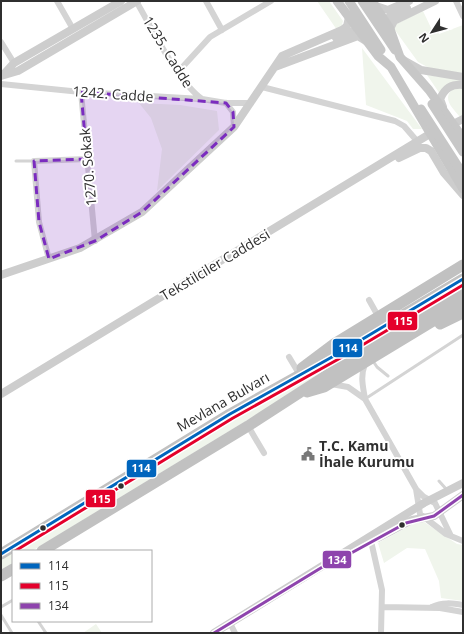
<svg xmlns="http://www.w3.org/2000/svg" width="464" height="634" viewBox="0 0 464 634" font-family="'Open Sans',sans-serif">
<rect width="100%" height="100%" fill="#fff"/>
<path fill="#f0f5ec" d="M317 1H329L343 21 341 28 337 30Z
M423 11 433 32 437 30 439 34 463 25V75L435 71 418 62 392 26Z
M362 48 422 129H413L407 121 366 105Z
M427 75 463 80V81H456L440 94Z
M455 87H463V116L460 117C451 106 441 98 455 87Z
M139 103 180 105 217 111 219 130 157 191 162 149 151 118Z
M339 358 340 360 262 411 32 551H14L213 430Z
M421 520 457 544 463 545V601L441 598 439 581 425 549 407 548 384 563 378 543Z
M13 552V563L1 570V559Z
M96 624 102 633H83Z"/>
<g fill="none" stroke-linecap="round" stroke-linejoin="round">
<path stroke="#d4d4d4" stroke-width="3" d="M16 161H34
M373 361 377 367 388 376
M365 399 463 335
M439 481 447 490
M1 607 13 600
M1 615 12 633
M38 621 46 633"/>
<path stroke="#d4d4d4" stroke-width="6" d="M57 1 73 29
M136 1C152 28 177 81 202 99
M206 1 222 30
M456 1 463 16
M1 42 14 63
M178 72 210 37 271 1
M1 84 81 92 202 99 226 103H251
M262 87 395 121 404 126 417 141
M81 92 95 241
M226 103 233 112 234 127
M49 259 39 222 34 161 87 159
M369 300 378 316
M289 357 298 372
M365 364C360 377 363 386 365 399L416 489 424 497 435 503 451 536
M331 384 348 387 365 399
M248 426 264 453
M416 489 420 514 446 534 463 541
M371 541 382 590 381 633
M383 607 440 608 463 612
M432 607C442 602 452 603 463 605
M230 623 235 633"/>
<path stroke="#cdcdcd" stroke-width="8" d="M376 6 388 10 409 1
M389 17 407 8
M390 29 394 21 435 1
M336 38 353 31
M405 61 421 70 463 77
M275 67 358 36 366 41
M4 74 14 63 121 1
M1 76 18 71 137 1
M443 107 440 99C445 88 451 84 463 85
M457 122 463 119
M399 158 420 148H426L431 151 444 173 463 195
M1 275 80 248 142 212 234 127 282 56 342 30 347 26 349 17
M1 394 428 135
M378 538 412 520 434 516 463 495
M214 633 424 503 463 483"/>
<path stroke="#c7c7c7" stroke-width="9" d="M337 1 378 56 391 67 463 189
M349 1 381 50
M362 1 395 50
M372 1 390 29 400 57 429 90 463 138"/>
<path stroke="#c1c1c1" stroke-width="11" d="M440 324 463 313
M302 368 334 344 463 265
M307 392 324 387 463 303
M42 551 248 426 358 355 463 293
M1 554 230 414 341 352 463 279
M1 576 13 569"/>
<path stroke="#c7c7c7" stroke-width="9" d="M432 104 463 152
M421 109 463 174"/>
<g stroke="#fff" stroke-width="6">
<path id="bus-1" d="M1 554 230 414 341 352 463 279"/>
</g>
<g stroke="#fff" stroke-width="6">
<path id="bus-2" d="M15 551 233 418 344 356 463 285"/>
</g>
<g stroke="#fff" stroke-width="6">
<path id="bus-3" d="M214 633 329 563 344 557 406 523 434 516 463 495"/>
</g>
<use href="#bus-1" stroke="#0065bd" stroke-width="3"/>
<use href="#bus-2" stroke="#e4002b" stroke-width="3"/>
<use href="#bus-3" stroke="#8e44ad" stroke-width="3"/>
</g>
<path fill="#7b2cbf" fill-opacity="0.2" stroke="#7b2cbf" stroke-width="3" stroke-dasharray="8 5" stroke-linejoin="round" d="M81 92 226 103 233 112 234 127 142 212 95 241 49 259 39 222 34 161 87 159Z"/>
<defs>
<g id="civic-bare" transform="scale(1.08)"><path d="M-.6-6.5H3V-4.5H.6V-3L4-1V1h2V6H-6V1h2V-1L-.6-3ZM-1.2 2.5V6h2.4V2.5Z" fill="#787878" stroke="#fff" stroke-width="2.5" paint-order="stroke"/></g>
</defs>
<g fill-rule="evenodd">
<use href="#civic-bare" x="308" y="454"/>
</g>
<g fill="#2f2f2f" stroke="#fff" stroke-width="1.5">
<circle cx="121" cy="486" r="3.5"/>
<circle cx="402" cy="525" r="3.5"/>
<circle cx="43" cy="528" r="3.5"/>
</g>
<g text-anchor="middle" stroke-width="4" stroke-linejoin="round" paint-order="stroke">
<g font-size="14" fill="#2f2f2f" stroke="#fff">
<text transform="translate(168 52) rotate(58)" y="5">1235. Cadde</text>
<text transform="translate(113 94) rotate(4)" y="5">1242. Cadde</text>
<text transform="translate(88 167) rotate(-95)" y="5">1270. Sokak</text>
<text transform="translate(215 265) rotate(-31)" y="5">Tekstilciler Caddesi</text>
<text transform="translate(223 402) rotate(-30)" y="5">Mevlana Bulvarı</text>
</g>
<g font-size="14" font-weight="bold" fill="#2f2f2f" stroke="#fff" text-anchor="start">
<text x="319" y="451">T.C. Kamu<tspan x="319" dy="16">İhale Kurumu</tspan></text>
</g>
</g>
<g stroke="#fff" stroke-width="1.5">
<rect x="387" y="311" width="31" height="20" rx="4" fill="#e4002b"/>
<rect x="332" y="338" width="31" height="20" rx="4" fill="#0065bd"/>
<rect x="126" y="459" width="31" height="19" rx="4" fill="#0065bd"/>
<rect x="85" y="489" width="31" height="19" rx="4" fill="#e4002b"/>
<rect x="322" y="550" width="30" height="19" rx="4" fill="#8e44ad"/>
</g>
<g font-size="11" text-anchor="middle" font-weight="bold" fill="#fff">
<text x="403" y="325">115</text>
<text x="348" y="352">114</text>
<text x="141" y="472">114</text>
<text x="101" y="503">115</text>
<text x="337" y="564">134</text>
</g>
<rect width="464" height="634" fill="none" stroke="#2f2f2f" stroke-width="4"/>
<rect x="12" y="550" width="140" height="72" fill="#ffffff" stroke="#acacac"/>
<rect x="20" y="563" width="20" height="6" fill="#0065bd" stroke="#acacac"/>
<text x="48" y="570" font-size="12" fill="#2f2f2f">114</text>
<rect x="20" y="583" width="20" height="6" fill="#e4002b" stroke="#acacac"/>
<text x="48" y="590" font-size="12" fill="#2f2f2f">115</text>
<rect x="20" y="603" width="20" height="6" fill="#8e44ad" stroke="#acacac"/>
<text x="48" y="610" font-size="12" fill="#2f2f2f">134</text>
<g transform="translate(432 32) rotate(234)" stroke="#ffffff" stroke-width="3" paint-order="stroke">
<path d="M0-3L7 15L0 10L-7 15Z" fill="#2f2f2f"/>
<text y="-6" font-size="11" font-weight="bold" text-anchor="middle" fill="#2f2f2f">N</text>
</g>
</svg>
